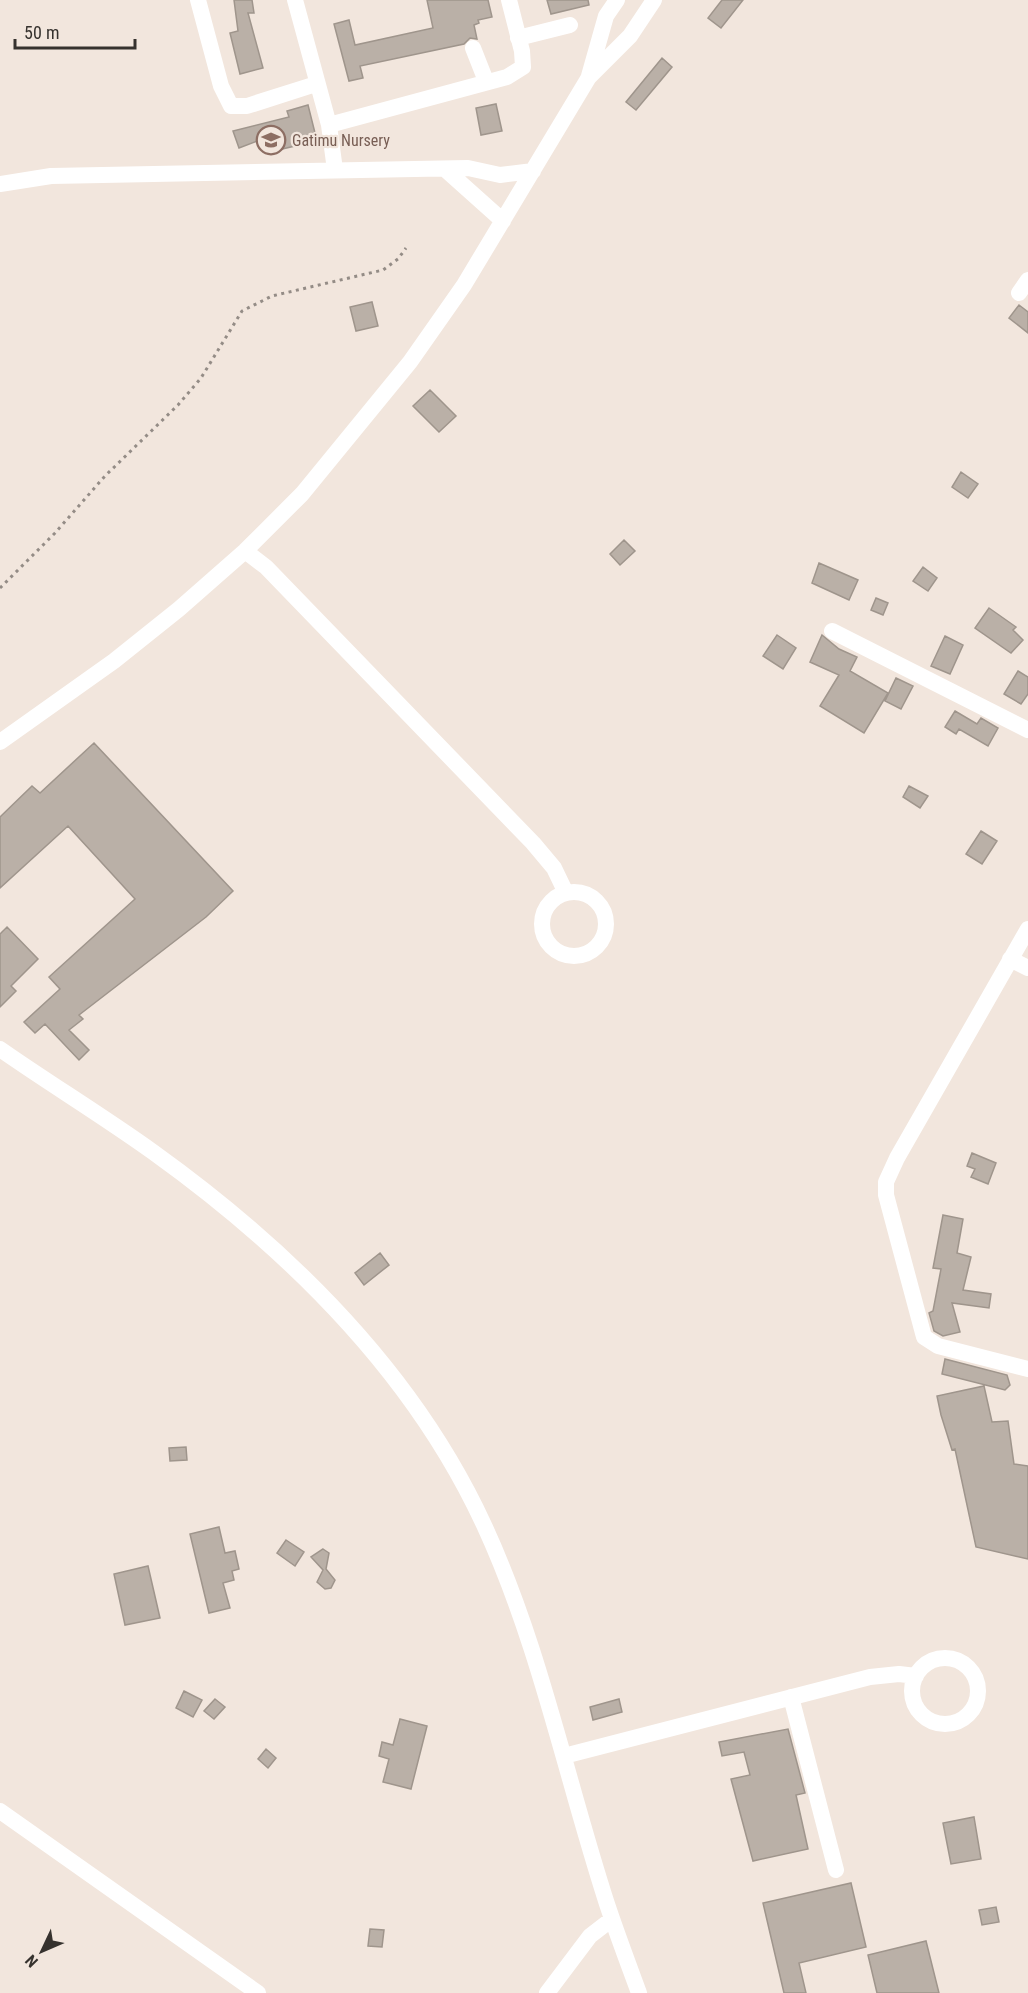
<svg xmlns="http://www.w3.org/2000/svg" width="1028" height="1993" viewBox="0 0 1028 1993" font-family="'Roboto Condensed',sans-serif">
<rect width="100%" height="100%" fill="#f2e6dd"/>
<path fill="#bab0a7" stroke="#9f958c" stroke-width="1.5" d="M234 0H252L254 13H248L263 68 240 74 230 33 238 31Z
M427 0H488L492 17 478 20 479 23 474 25 477 39 470 38 464 44 360 66 363 78 349 81 334 24 349 20 355 45 433 28Z
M547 0H588L589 5 551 14Z
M722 0H743L721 28 708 18Z
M662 58 672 67 636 110 626 102Z
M496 104 502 131 481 135 476 108Z
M308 105 317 141 269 152 265 138 239 148 233 131 289 117 287 111Z
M372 302 378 326 356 331 350 307Z
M1019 305 1028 312V333L1009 318Z
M430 390 456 416 439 432 413 406Z
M961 472 978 484 968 498 952 487Z
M624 540 635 551 620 565 610 554Z
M819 563 858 580 849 600 812 583Z
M923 567 937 578 928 591 913 581Z
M876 598 888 603 883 615 871 610Z
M989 608 1016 627 1013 630 1023 640 1011 653 975 628Z
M777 635 796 648 783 669 763 656Z
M822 635 839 649 857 657 850 671 888 693 864 733 820 706 839 675 810 662Z
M945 636 963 645 950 674 931 666Z
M1018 671 1028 677V694L1021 704 1004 694Z
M896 678 913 686 901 709 885 701Z
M955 711 977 724 981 718 998 728 988 746 959 729 956 734 945 727Z
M94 743 233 891 206 917 79 1015 83 1019 69 1030 89 1050 79 1060 45 1024 35 1033 24 1022 60 989 49 977 135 899 68 826 0 888V817L32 786 40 793Z
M909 786 928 796 920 808 903 797Z
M981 831 997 841 982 864 966 854Z
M7 927 38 959 11 986 16 991 0 1007V934Z
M972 1153 996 1163 988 1184 971 1177 975 1169 967 1166Z
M943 1215 963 1219 957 1253 971 1257 963 1290 991 1294 989 1308 952 1303 960 1332 943 1336 934 1331 929 1313 933 1311 941 1269 933 1268Z
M380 1253 389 1265 364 1285 355 1273Z
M945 1359 1007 1375 1010 1385 1005 1390 942 1374Z
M984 1386 992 1422 1008 1421 1014 1464 1028 1466V1559L976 1547 955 1449 952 1450 941 1415 937 1396Z
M186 1447 187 1460 170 1461 169 1448Z
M219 1527 225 1553 235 1551 239 1569 232 1571 234 1580 223 1583 230 1608 209 1613 190 1534Z
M286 1540 304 1552 295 1566 277 1553Z
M323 1549 329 1553 326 1569 335 1580 331 1588 325 1589 317 1582 323 1570 311 1557Z
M148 1566 160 1618 125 1625 114 1574Z
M184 1691 202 1700 193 1717 176 1708Z
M215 1699 225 1707 214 1719 204 1711Z
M619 1699 622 1712 593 1720 590 1707Z
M400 1719 427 1726 411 1789 383 1782 389 1759 379 1756 382 1742 393 1745Z
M788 1729 805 1793 796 1795 808 1849 753 1861 731 1779 750 1775 744 1752 722 1756 719 1742Z
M266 1749 276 1758 268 1768 258 1759Z
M974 1817 981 1859 951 1864 943 1823Z
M851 1883 866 1947 799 1963 806 1993H784L763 1903Z
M996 1907 999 1922 982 1925 979 1910Z
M370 1929 384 1930 382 1947 368 1946Z
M926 1941 939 1993H877L868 1955Z"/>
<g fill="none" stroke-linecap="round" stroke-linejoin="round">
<path stroke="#948c86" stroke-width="3" stroke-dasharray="3 4.5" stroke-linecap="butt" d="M0 588 55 533 105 476 178 405 201 378 242 311 272 296 383 270 398 259 406 248"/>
<path stroke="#fff" stroke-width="16" d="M198 0 221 86 231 106H247L316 84
M295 0 329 125 335 170
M518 38 570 25
M473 48 486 81
M589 76 606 16 617 0
M329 125 507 77 523 67 522 51 509 0
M446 170 503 221
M0 184 51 176 468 168 500 175 533 171
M1019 293 1028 280
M245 551 266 567 533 843 554 868 566 893
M832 631 1028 730
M0 742 114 661 179 609 245 551 302 494 410 362 464 285 589 77 630 36 654 0
M542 924a32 32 0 1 1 64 0a32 32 0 1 1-64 0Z
M1028 929 897 1158 886 1182V1195L924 1337 938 1346 1028 1369
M1010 959 1028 968
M0 1049C50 1084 103 1116 153 1152 288 1249 413 1371 484 1525 540 1646 566 1778 607 1904 617 1934 628 1963 639 1993
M912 1691a33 33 0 1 1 66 0a33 33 0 1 1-66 0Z
M791 1697 836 1870
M564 1756 870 1677 899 1674 916 1676
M0 1811 258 1993
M547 1993 590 1936 612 1919"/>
</g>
<defs>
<g id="school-ring" transform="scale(1.5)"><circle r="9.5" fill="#f2e6dd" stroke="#8d6e63" stroke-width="1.5"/><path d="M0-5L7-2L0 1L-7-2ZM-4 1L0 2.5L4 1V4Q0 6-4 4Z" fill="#8d6e63"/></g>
</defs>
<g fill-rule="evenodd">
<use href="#school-ring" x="271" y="140"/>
</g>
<g text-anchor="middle" stroke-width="4.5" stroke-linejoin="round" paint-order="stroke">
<g font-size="16" fill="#785e54" stroke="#f2e6dd" text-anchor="start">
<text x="292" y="146">Gatimu Nursery</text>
</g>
</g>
<g transform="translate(42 1951) rotate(226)" stroke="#f2e6dd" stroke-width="4.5" paint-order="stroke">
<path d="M0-4.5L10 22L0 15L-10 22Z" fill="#36322e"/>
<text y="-9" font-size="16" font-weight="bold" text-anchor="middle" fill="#36322e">N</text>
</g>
<path d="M15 39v9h120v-9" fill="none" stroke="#36322e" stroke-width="3"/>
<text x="24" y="39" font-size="18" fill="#36322e" stroke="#f2e6dd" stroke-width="4.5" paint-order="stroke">50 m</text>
</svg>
